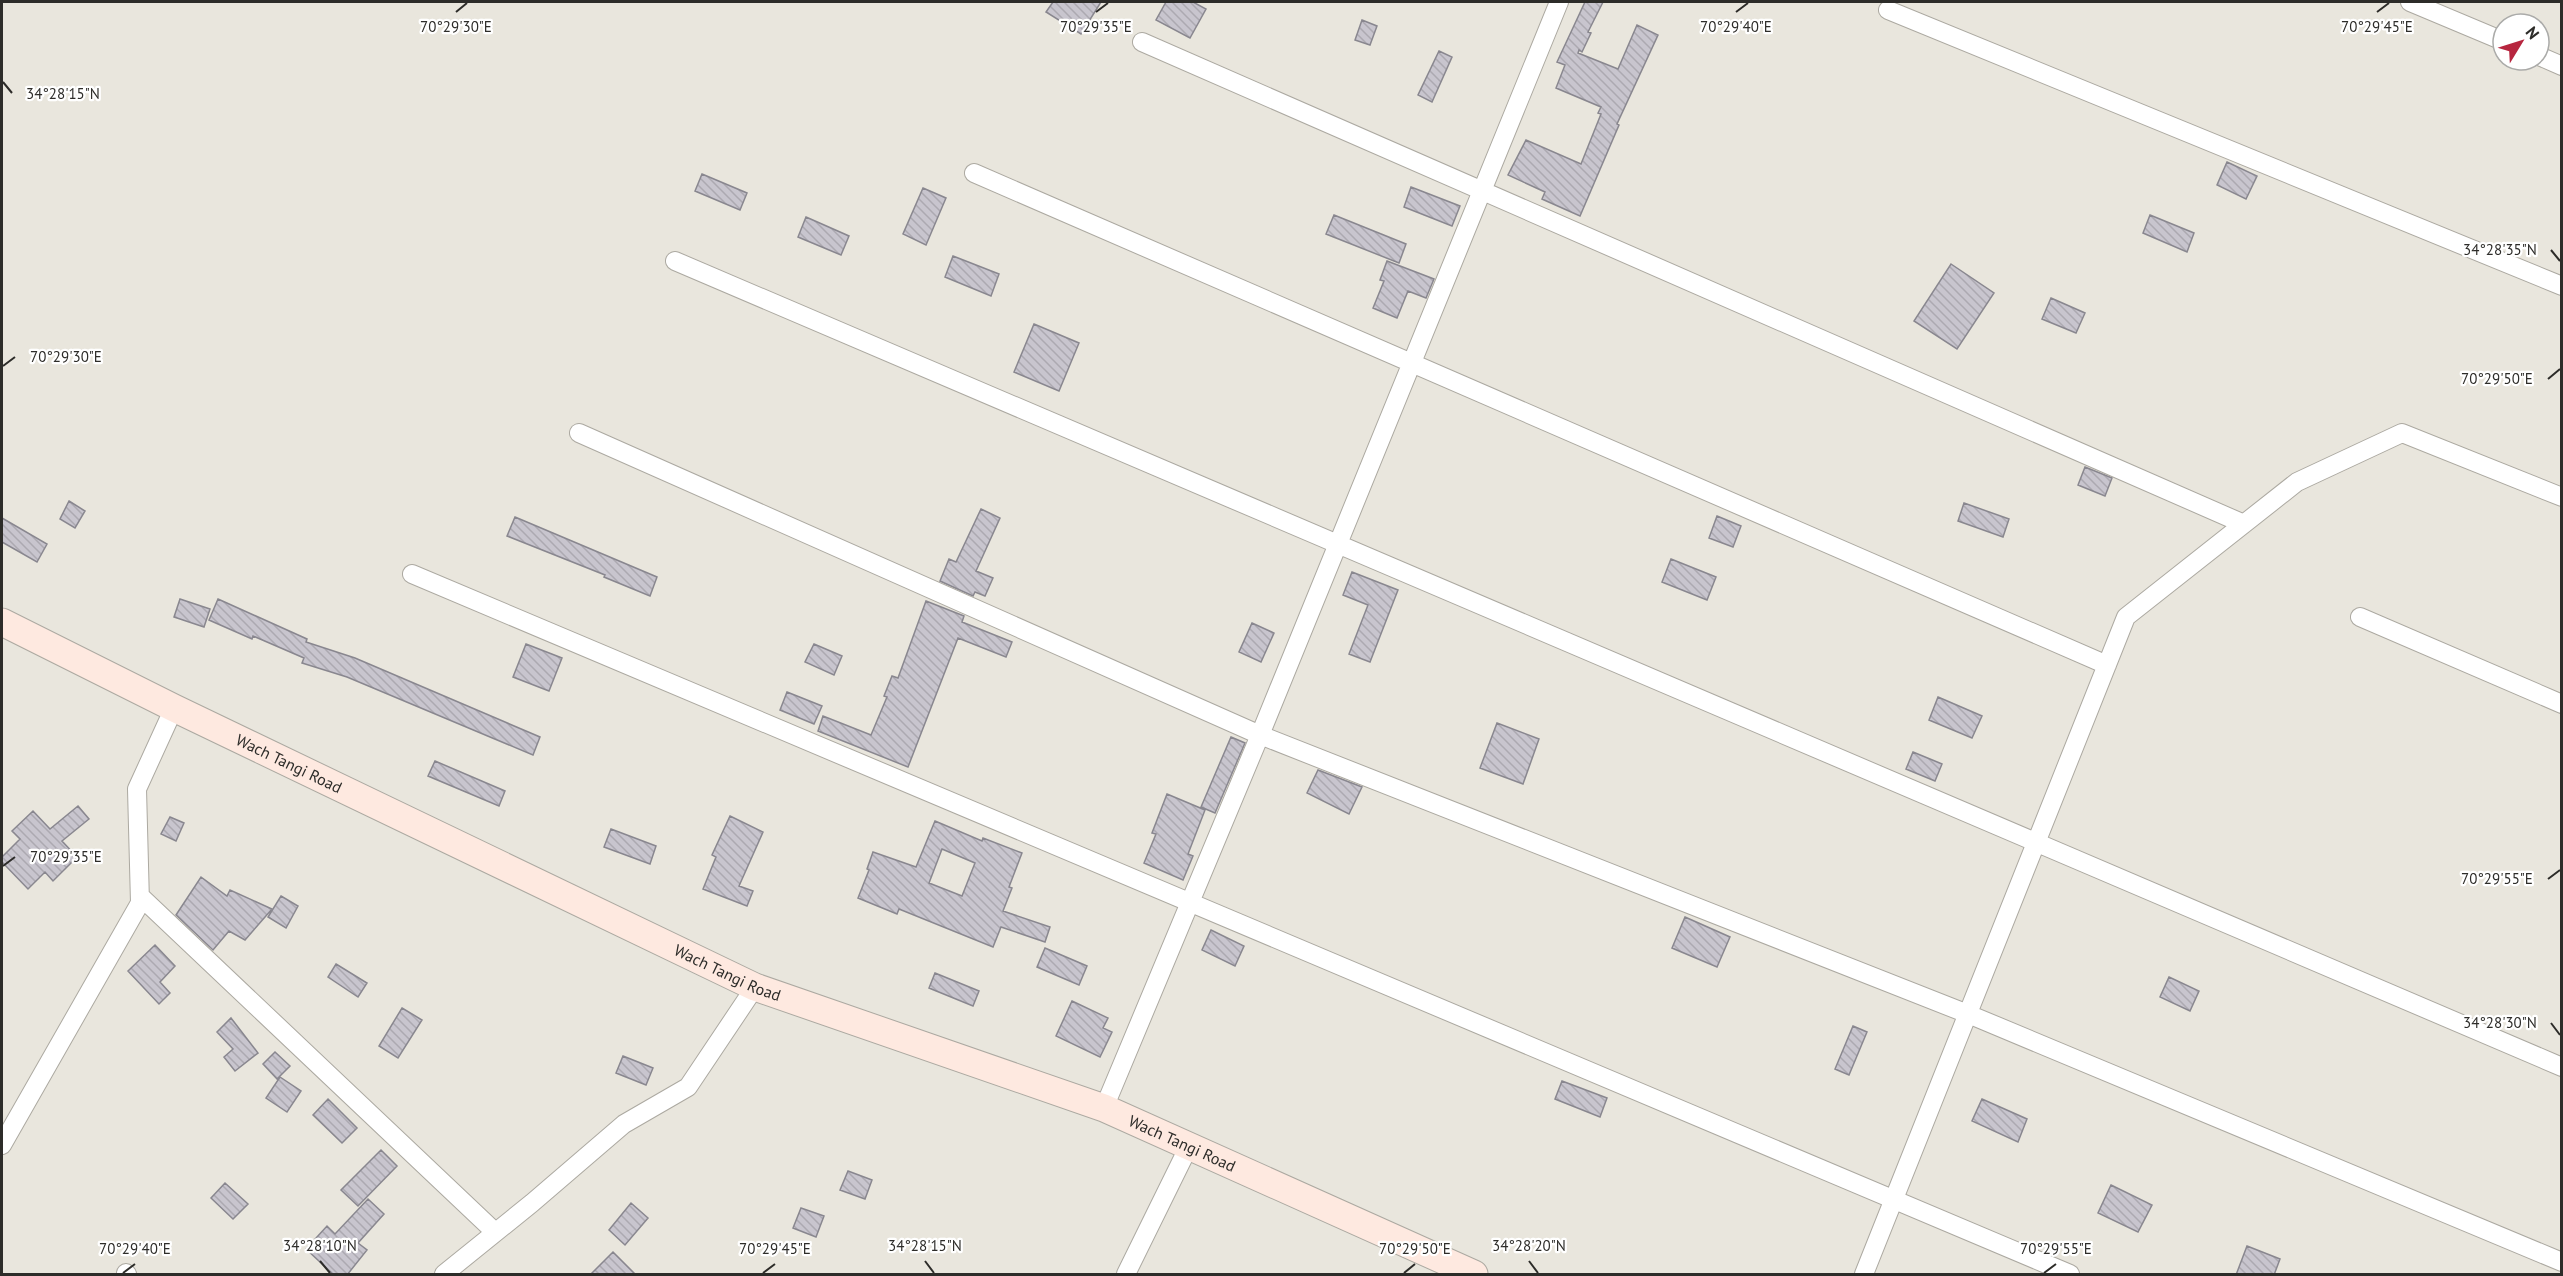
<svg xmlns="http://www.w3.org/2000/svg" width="2563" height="1276" viewBox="0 0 2563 1276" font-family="'PT Sans',sans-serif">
<defs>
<pattern id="building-back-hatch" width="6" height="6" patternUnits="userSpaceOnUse" patternTransform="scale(1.5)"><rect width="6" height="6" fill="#c8c5ce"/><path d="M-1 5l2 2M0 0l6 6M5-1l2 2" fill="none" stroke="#aca9b1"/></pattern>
</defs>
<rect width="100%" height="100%" fill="#e9e6dd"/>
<path fill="url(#building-back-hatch)" stroke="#89878f" stroke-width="1.5" fill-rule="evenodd" d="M1053 2H1101L1081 34 1046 12Z
M1166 2H1193L1206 9 1190 38 1156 20Z
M1585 2H1603L1588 32 1591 33 1582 52 1579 50 1578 53 1618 69 1637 25 1658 35 1617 124 1619 125 1580 216 1542 199 1545 192 1508 175 1526 140 1581 164 1601 114 1598 113 1601 107 1556 88 1565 65 1557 62Z
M1362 20 1377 26 1370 45 1355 40Z
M1439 51 1452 57 1432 102 1418 95Z
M2227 162 2257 176 2246 199 2217 185Z
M702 174 747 193 740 210 695 191Z
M1411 187 1460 206 1452 226 1404 207Z
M923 188 946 198 926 245 903 234Z
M1334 215 1406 244 1399 263 1326 234Z
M2150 215 2194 233 2187 252 2143 233Z
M806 217 849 236 841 255 798 237Z
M953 256 999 274 991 296 945 277Z
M1387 261 1434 279 1426 298 1408 291 1397 318 1373 308 1384 281 1380 280Z
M1951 264 1994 293 1957 349 1914 321Z
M2051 298 2085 313 2076 333 2042 319Z
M1034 324 1079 343 1059 391 1014 372Z
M2085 467 2112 478 2105 496 2078 485Z
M69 501 85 511 75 528 60 519Z
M1964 503 2009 519 2003 537 1958 521Z
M981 509 1000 518 976 571 993 578 985 596 975 592 973 596 940 581 949 559 956 562Z
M1717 516 1741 526 1733 547 1709 538Z
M515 517 657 577 650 596 604 577 605 575 507 536Z
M2 518 47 544 37 562 2 542Z
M1671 559 1716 577 1707 600 1662 582Z
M1352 572 1398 590 1370 662 1349 654 1368 605 1343 595Z
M180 599 210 609 204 627 174 617Z
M218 599 307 639 306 642 355 658 540 737 533 755 347 677 302 663 304 658 253 636 252 639 209 620Z
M926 601 964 616 962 622 1012 642 1006 657 958 638 908 767 818 731 823 716 871 735 887 697 884 696 892 676 898 678Z
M1252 623 1274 633 1261 662 1239 652Z
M526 644 562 658 549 691 513 677Z
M814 644 842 656 834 675 805 662Z
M787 692 822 706 814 724 780 710Z
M1938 697 1982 716 1972 738 1929 720Z
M1497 723 1539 739 1523 784 1480 768Z
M1231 737 1245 743 1215 813 1201 807Z
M1913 752 1942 764 1935 781 1906 769Z
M435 761 505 791 499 806 428 776Z
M1318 770 1362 787 1349 814 1307 793Z
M1167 794 1205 810 1188 854 1193 856 1183 880 1144 863 1156 834 1152 833Z
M78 806 89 819 62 841 77 857 53 881 45 872 28 889 2 862V857L20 839 12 831 33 811 50 829Z
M730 816 763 832 739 886 753 891 747 906 703 889 716 857 712 855Z
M170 817 184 823 176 841 161 834Z
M935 821 982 841 983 838 1022 853 1009 887 1012 888 1003 911 1050 927 1045 942 1001 927 993 947 899 909 897 914 858 898 869 870 867 869 873 852 916 867ZM942 849 975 863 962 896 929 883Z
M611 829 656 846 650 864 604 847Z
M201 877 227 896 230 890 272 909 245 940 229 931 213 950 176 915Z
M281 896 298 906 286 928 268 917Z
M1685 917 1730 937 1717 967 1672 948Z
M1211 930 1244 946 1235 966 1202 950Z
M155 945 175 966 160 982 170 993 159 1004 128 971Z
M1045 948 1087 966 1079 985 1037 967Z
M336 964 367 983 358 997 328 977Z
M935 973 979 991 973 1006 929 988Z
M2169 977 2199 991 2190 1011 2160 997Z
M1072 1001 1108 1018 1103 1028 1112 1032 1100 1057 1056 1036Z
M402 1008 422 1020 398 1058 379 1046Z
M231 1018 258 1053 235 1071 224 1057 233 1049 217 1032Z
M1853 1026 1867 1032 1849 1075 1835 1069Z
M275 1052 290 1066 277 1079 263 1064Z
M623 1056 653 1068 646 1085 616 1073Z
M280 1077 301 1091 287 1112 266 1098Z
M1562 1081 1607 1098 1600 1117 1555 1099Z
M328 1099 357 1128 342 1143 313 1115Z
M1982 1099 2027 1119 2018 1142 1972 1121Z
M381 1150 397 1166 358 1206 341 1190Z
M848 1171 872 1180 865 1199 840 1190Z
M225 1183 248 1204 233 1219 211 1198Z
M2111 1185 2152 1205 2138 1232 2098 1213Z
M368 1199 384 1214 358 1243 367 1250 347 1275H334L306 1249 327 1226 335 1234Z
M631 1203 648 1218 625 1245 609 1230Z
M801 1208 824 1216 816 1237 793 1228Z
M2247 1246 2280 1259 2274 1275H2236Z
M613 1252 636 1275H590Z"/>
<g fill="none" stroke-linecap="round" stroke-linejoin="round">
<g stroke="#aca9a1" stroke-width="20">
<path id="minor" d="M2410 2 2503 41
M1888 10 2562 286
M1142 42 2244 524
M2539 56 2562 66
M974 173 2107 665
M675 261 2562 1067
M579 433 1260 735 1968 1014 2562 1262
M412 574 2070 1274
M2360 617 2562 704
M140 896 495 1232
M1104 1108 1260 735 1559 2
M2 1145 140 903 137 789 174 708
M126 1273 127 1274
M444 1274 532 1203 624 1124 688 1087 755 987
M1126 1274 1189 1146
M1864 1274 2126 617 2297 482 2402 433 2562 497"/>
</g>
<g stroke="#aca9a1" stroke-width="29">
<g id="secondary">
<path id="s1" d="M2 622 174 708 755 987 1104 1108 1474 1274"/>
</g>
</g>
<use href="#minor" stroke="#fff" stroke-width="18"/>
<use href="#secondary" stroke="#fee9e0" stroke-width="27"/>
</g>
<path fill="none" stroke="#2d2c29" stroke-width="2" d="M456 12 467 3M1096 12 1108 3M1736 12 1748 3M2377 12 2389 3M3 82 12 93M2551 250 2560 261M3 366 15 357M2548 379 2560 369M3 866 15 857M2548 879 2560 870M2551 1023 2560 1035M320 1261 330 1273M925 1261 934 1273M1529 1261 1538 1273M123 1273 135 1264M763 1273 775 1264M1404 1273 1415 1264M2044 1273 2056 1264"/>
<g text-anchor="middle" stroke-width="4.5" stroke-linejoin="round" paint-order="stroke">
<g font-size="16" fill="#2d2c29" stroke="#fff">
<text dy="6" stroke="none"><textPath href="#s1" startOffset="320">Wach Tangi Road</textPath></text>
<text dy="6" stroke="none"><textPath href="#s1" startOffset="806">Wach Tangi Road</textPath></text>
<text dy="6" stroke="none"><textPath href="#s1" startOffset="1292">Wach Tangi Road</textPath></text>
</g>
</g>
<g font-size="15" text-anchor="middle" fill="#2d2c29" stroke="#fff" stroke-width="4.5" stroke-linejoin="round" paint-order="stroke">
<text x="456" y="32">70°29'30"E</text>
<text x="1096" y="32">70°29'35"E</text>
<text x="1736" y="32">70°29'40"E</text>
<text x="2377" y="32">70°29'45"E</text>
<text x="63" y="99">34°28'15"N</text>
<text x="2500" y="255">34°28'35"N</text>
<text x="66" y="362">70°29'30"E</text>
<text x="2497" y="384">70°29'50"E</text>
<text x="66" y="862">70°29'35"E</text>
<text x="2497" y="884">70°29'55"E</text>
<text x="2500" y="1028">34°28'30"N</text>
<text x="320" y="1251">34°28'10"N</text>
<text x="925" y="1251">34°28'15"N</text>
<text x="1529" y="1251">34°28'20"N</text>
<text x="135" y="1254">70°29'40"E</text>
<text x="775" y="1254">70°29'45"E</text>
<text x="1415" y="1254">70°29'50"E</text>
<text x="2056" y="1254">70°29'55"E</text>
</g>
<rect width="2563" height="1276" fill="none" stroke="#2d2c29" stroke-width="6"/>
<g transform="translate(2521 42) rotate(52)"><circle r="28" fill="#ffffff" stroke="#ababa9" stroke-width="1.5"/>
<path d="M0-4.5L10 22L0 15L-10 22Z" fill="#b7263f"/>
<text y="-9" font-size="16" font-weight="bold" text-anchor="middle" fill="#2d2c29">N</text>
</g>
</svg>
